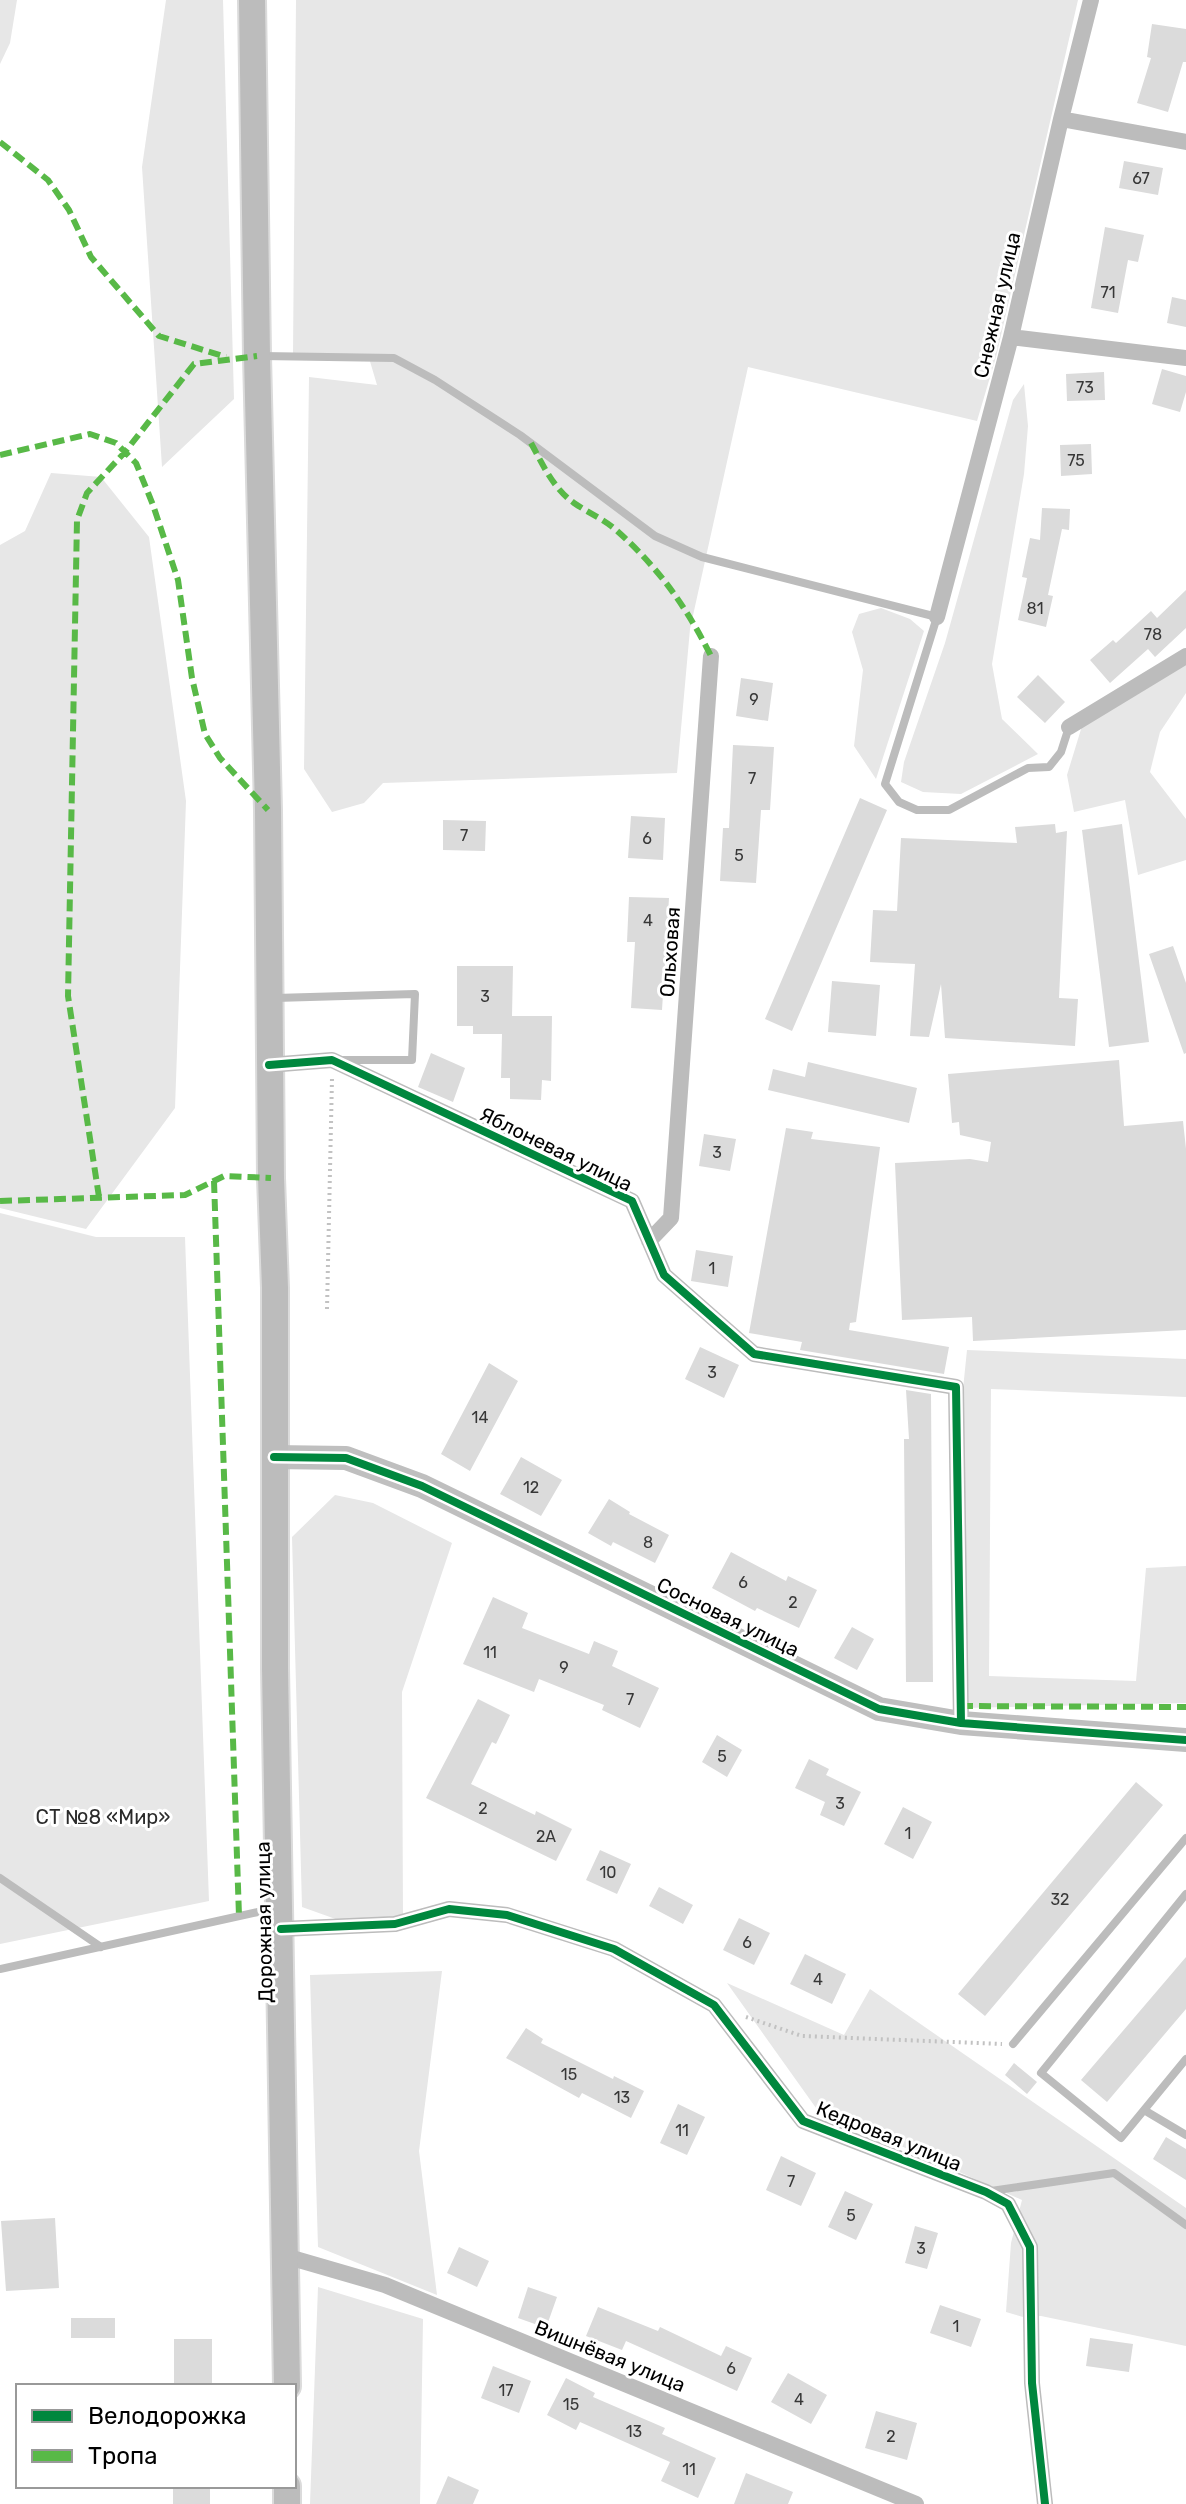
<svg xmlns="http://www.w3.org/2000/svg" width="1186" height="2504" viewBox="0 0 1186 2504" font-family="Rubik,sans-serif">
<rect width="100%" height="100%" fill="#fff"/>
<path fill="#e7e7e7" d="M0 0H17L10 43 0 64Z
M166 0H223L234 399 162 467 142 167Z
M296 0H1078L996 357 977 421 748 367 690 629 677 773 383 783 364 803 332 812 304 769 309 377 377 385 369 358 293 355Z
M1024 384 1028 426 1024 474 992 664 1002 719 1038 754 961 794 923 792 901 782 904 762 945 643 1013 400Z
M51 473 101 477 149 537 186 801 175 1108 86 1229 0 1208V545L25 531Z
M881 608 910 619 924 631 876 779 854 746 863 670 852 632 859 614Z
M1186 663V693L1160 732 1150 772 1186 819V860L1138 875 1125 800 1074 812 1067 775 1082 726Z
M0 1213 96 1237H185L209 1901 0 1944Z
M967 1350 1186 1359V1397L991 1389 989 1676 1136 1681 1146 1568 1186 1566V1703L965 1708 963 1389Z
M335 1495 373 1503 452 1543 402 1692 403 1917 358 1927 302 1907 292 1537Z
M442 1971 419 2151 437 2295 318 2247 310 1975Z
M727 1983 844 2035 870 1989 1186 2208V2346L1041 2316 1023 2317 1006 2312 1011 2243 1022 2200 816 2108Z
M318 2287 423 2319 420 2504H310Z"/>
<path fill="#dbdbdb" d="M1152 24 1186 29V62H1183L1168 112 1137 103 1151 58 1147 57Z
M1124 161 1163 168 1158 195 1119 188Z
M1105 227 1144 235 1138 262 1128 260 1118 313 1091 308Z
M1172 297 1186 300V327L1167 323Z
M1162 369 1186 376V392L1180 412 1152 404Z
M1104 372 1105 400 1067 401 1066 374Z
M1091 444 1092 474 1061 476 1060 445Z
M1042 508 1070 509 1069 530 1062 529 1048 595 1053 596 1046 627 1018 620 1027 578 1022 577 1030 538 1040 540Z
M1186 590V628L1155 657 1148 649 1110 683 1090 660 1113 640 1116 643 1151 611 1157 618Z
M1038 675 1065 702 1045 723 1017 697Z
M741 678 773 683 768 721 736 716Z
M733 745 774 747 770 810H761L756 883 720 881 723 828H729Z
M860 798 887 810 792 1031 765 1019Z
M631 816 665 818 663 860 628 858Z
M443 820 486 821 485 851 443 850Z
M1055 824 1056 833 1067 831 1059 998 1078 999 1075 1046 945 1038 941 984 929 1037 910 1036 915 964 870 962 873 910 897 911 901 838 1017 843 1015 827Z
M1122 824 1149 1042 1109 1047 1082 830Z
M629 897 669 898 662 1010 631 1008 635 942H627Z
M1173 946 1186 983V1053L1184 1054 1149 954Z
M457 966H513L512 1016H552L551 1081 542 1080 541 1100 510 1099V1078H501L502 1034H473V1026H457Z
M832 981 880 985 876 1036 828 1032Z
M431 1053 465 1068 453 1102 418 1087Z
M1119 1060 1124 1126 1183 1121 1186 1149V1330L973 1341 972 1317 902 1320 895 1163 970 1159 988 1162 991 1142 960 1135 959 1122 952 1123 948 1074Z
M808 1062 917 1088 909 1123 768 1090 773 1069 805 1077Z
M786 1128 813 1132 811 1139 880 1147 856 1322 850 1323 849 1330 949 1347 944 1374 800 1350 802 1342 749 1333Z
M704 1134 736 1139 730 1171 699 1166Z
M696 1250 733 1256 728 1287 691 1281Z
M700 1347 739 1365 724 1398 685 1379Z
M489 1363 518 1381 470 1471 441 1454Z
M906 1390 931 1394 933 1682H906L904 1439H909Z
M521 1457 562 1480 541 1516 500 1494Z
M609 1499 630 1512 629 1514 669 1535 655 1563 613 1542 611 1546 588 1533Z
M731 1552 786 1581 788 1576 817 1590 799 1628 757 1608 755 1611 712 1588Z
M493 1597 528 1613 522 1628 589 1654 594 1641 618 1651 612 1666 659 1688 640 1728 602 1710 604 1705 539 1679 534 1692 463 1664Z
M852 1627 874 1639 857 1670 834 1658Z
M478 1699 510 1715 496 1744 492 1742 471 1784 535 1815 536 1811 572 1829 556 1861 426 1798Z
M717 1735 742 1750 727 1777 702 1762Z
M809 1759 829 1769 826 1775 861 1792 844 1826 820 1815 825 1802 795 1788Z
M1136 1782 1163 1805 985 2016 958 1994Z
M903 1807 932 1822 913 1859 884 1844Z
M600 1850 631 1864 617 1894 586 1880Z
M659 1887 693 1905 683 1924 649 1906Z
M739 1918 770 1933 754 1965 723 1950Z
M805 1954 846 1974 832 2004 790 1984Z
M1186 1957V2009L1107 2102 1081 2080Z
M526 2028 543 2039 541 2043 613 2079 614 2076 644 2091 631 2118 582 2093 579 2098 506 2058Z
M1014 2063 1037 2082 1027 2094 1005 2075Z
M678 2104 705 2117 687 2155 660 2143Z
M1166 2137 1186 2149V2180L1153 2159Z
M781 2156 816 2173 801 2206 766 2190Z
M845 2191 873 2204 856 2240 828 2227Z
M55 2218 59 2288 6 2291 1 2221Z
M915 2226 938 2233 927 2269 905 2263Z
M459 2247 489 2261 477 2287 447 2273Z
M528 2287 557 2297 546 2328 518 2318Z
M940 2305 981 2319 971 2347 930 2333Z
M598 2307 658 2331 660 2327 721 2356 726 2346 752 2358 737 2391 626 2341 622 2350 586 2336Z
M71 2318H115V2338H71Z
M1090 2338 1133 2344 1129 2372 1086 2366Z
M174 2339H212V2386H174Z
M493 2366 531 2381 519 2413 481 2398Z
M788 2373 827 2395 811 2424 771 2402Z
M566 2378 595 2393 593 2397 665 2428 662 2434 716 2458 698 2498 661 2481 670 2462 580 2422 576 2430 547 2415Z
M876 2411 917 2423 907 2460 865 2448Z
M746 2473 793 2492 788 2504H734Z
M448 2476 479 2490 473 2504H436Z
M173 2486H210V2504H173Z"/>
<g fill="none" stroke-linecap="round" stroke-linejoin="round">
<g stroke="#dbdbdb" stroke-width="30">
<path id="primary" d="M252 0 257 356 268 810 271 1178 275 1288V1668L287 2386
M287 2486V2504"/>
</g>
<path stroke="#c2c2c2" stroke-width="4" stroke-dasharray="2 4" stroke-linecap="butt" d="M327 1309 332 1078
M746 2017 802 2036 1002 2044"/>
<path stroke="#bcbcbc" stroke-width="8" d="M262 356 394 358 435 380 520 435 655 536 702 557 937 617 885 784 899 802 917 810H949L1028 768 1049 767 1061 752 1069 727
M275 998 415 994 412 1060H340
M0 1878 101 1947
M1186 1894 1041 2073 1121 2138 1186 2059
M0 1969 276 1908
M1013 2044 1186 1838
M1144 2110 1186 2135
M991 2191 1114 2173 1186 2225"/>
<path stroke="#bcbcbc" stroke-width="16" d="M1061 119 1186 142
M1011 337 1186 358
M937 617 1011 337 1061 119 1091 0
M1069 727 1186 656
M269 1065 332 1060 632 1201 664 1275 754 1354 956 1387 961 1723
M649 1241 671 1218 711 656
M281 1929 395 1924 449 1909 507 1915 614 1949 714 2005 803 2121 986 2192 1008 2204 1030 2247 1032 2383 1045 2504
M285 2256 385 2285 916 2504"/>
<path stroke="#bfbfbf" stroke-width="24" d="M274 1457 346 1458 422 1486 879 1709 961 1723 1186 1740"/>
<use href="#primary" stroke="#bcbcbc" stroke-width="26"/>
<path stroke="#58b947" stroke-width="6" stroke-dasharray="12 6" stroke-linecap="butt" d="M0 142 48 180 69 210 91 257 159 336 226 357
M531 443C543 465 553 488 574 503 587 512 603 519 615 529 658 567 686 606 711 656
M0 455 90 434 116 443 136 463 153 505 178 580 192 678 205 734 220 758 268 810
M214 1181 239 1916
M99 1197 68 996 77 520 87 493 125 452 194 364 257 356
M0 1201 185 1195 224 1176 271 1178
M961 1706 1186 1707"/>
<g stroke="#fff" stroke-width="13">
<path id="cycleway" d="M269 1065 332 1060 632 1201 664 1275 754 1354 956 1387 961 1723
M274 1457 346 1458 422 1486 879 1709 961 1723 1186 1740
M281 1929 395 1924 449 1909 507 1915 614 1949 714 2005 803 2121 986 2192 1008 2204 1030 2247 1032 2383 1045 2504"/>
</g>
<use href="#cycleway" stroke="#00873e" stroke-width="8"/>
</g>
<g text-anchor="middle" stroke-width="6" stroke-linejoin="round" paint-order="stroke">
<g font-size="16" fill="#373737">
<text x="1141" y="184">67</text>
<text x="1108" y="298">71</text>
<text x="1085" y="393">73</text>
<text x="1076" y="466">75</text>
<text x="1035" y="614">81</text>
<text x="1153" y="640">78</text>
<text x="754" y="705">9</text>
<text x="752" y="784">7</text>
<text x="464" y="841">7</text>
<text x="647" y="844">6</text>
<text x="739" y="861">5</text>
<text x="648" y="926">4</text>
<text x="485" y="1002">3</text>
<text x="717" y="1158">3</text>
<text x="712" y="1274">1</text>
<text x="712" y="1378">3</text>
<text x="480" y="1423">14</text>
<text x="531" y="1493">12</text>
<text x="648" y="1548">8</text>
<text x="743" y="1588">6</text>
<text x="793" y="1608">2</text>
<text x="490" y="1658">11</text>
<text x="564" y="1673">9</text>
<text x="630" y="1705">7</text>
<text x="722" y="1762">5</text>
<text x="840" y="1809">3</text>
<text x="483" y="1814">2</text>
<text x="908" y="1839">1</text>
<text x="546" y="1842">2А</text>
<text x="608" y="1878">10</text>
<text x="1060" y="1905">32</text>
<text x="747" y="1948">6</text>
<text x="818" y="1985">4</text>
<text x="569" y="2080">15</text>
<text x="622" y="2103">13</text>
<text x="682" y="2136">11</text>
<text x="791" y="2187">7</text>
<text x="851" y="2221">5</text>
<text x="921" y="2254">3</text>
<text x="956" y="2332">1</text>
<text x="731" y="2374">6</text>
<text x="506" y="2396">17</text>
<text x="799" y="2405">4</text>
<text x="571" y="2410">15</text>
<text x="634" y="2437">13</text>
<text x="891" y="2442">2</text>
<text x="689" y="2475">11</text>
</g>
<g font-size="20" fill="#000" stroke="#fff">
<text transform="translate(997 305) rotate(-77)" y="7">Снежная улица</text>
<text transform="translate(670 952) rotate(-86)" y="7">Ольховая</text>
<text transform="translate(556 1149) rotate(26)" y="7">Яблоневая улица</text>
<text transform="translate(728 1617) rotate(26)" y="7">Сосновая улица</text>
<text transform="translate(264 1922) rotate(-91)" y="7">Дорожная улица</text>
<text transform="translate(889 2136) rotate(22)" y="7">Кедровая улица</text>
<text transform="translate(610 2356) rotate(22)" y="7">Вишнёвая улица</text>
</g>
<g font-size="20" fill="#2b2b2b" stroke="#fff">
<text x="103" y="1824">СТ №8 «Мир»</text>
</g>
</g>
<rect x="16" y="2384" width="280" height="104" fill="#ffffff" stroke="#999999" stroke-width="2"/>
<rect x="32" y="2410" width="40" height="12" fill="#00873e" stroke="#999999" stroke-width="2"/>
<text x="88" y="2424" font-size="24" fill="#000000">Велодорожка</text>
<rect x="32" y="2450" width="40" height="12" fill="#58b947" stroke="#999999" stroke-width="2"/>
<text x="88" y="2464" font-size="24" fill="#000000">Тропа</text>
</svg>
